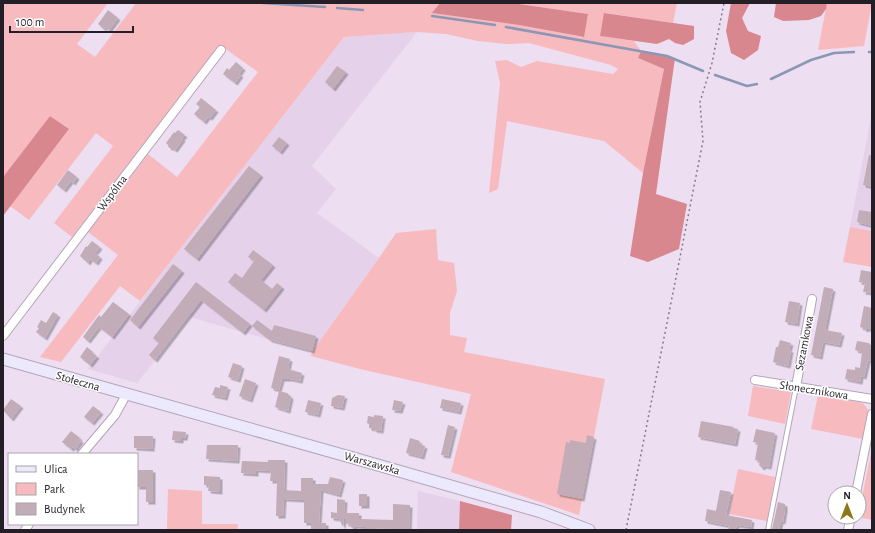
<svg xmlns="http://www.w3.org/2000/svg" width="875" height="533" viewBox="0 0 875 533" font-family="'Alegreya Sans',sans-serif">
<defs>
<filter id="shadow"><feDropShadow dx="2.5" dy="2.5" stdDeviation="0" flood-color="#0004"/></filter>
</defs>
<rect width="100%" height="100%" fill="#eddef1"/>
<path fill="#e5d1ea" d="M417 32 312 166 336 189 317 213 379 258 312 352 190 317 137 383 88 369 344 37Z
M872 112V231L850 227Z
M418 491 460 501 459 530H417Z"/>
<path fill="#f7babf" d="M3 3H108L77 44 95 57 136 3H440L433 13 519 25 583 37 588 14 512 3H677L673 23 605 13 600 36 634 41 641 51 638 58 664 69 643 173 604 141 507 121 498 189 489 193 500 83 495 61 507 60 521 67 537 61 613 74 618 69 611 65 529 43 506 44 478 41 446 34 417 32 344 37 140 301 120 286 61 362 40 357 118 255 88 232 148 154 177 177 258 72 220 45 72 237 54 223 113 146 96 133 29 220 10 206 69 129 50 116 3 177Z
M827 3H872L864 46 818 50Z
M850 227 872 231V267L843 262Z
M436 229 438 260 454 263 457 291 450 313V335L467 338 464 352 605 379 579 515 451 472 471 394 360 369 311 356 312 352 379 258 396 233Z
M753 386 791 392 785 424 748 416Z
M818 395 863 403 869 411 863 439 811 429Z
M872 448V520L858 517H859V512Z
M738 469 775 477 767 521 729 514Z
M168 489 202 491V524H238L237 530H167Z"/>
<path fill="#d8878f" d="M440 3H512L588 14 584 37 519 25 432 13Z
M731 3H750L742 18 748 31 761 36 758 50 744 60 731 53 726 31Z
M776 3H827L826 9 821 16 809 20 783 21 774 17Z
M604 13 694 26V39L683 45 675 43 669 39 657 44 600 36Z
M641 51 675 58 656 194 687 204 679 249 648 262 630 256 643 173 664 69 638 58Z
M50 116 69 129 3 216V177Z
M460 501 512 515 511 530H459Z"/>
<g fill="none" stroke-linecap="round" stroke-linejoin="round">
<path stroke="#8c97b5" stroke-width="2.5" d="M263 3 325 7
M337 8 363 10
M432 16 495 25
M506 27 667 56 703 71
M869 52H872
M715 75 747 86 757 84
M771 79 811 60 834 53 854 52"/>
</g>
<path fill="#c2acb7" filter="url(#shadow)" d="M108 10 118 18 109 30 105 27 104 29 98 24Z
M236 62 243 68 239 74 241 75 235 83 223 74 227 68 229 70Z
M337 66 346 72 333 89 325 82Z
M201 98 216 110 210 118 208 117 204 122 194 114 200 107 196 104Z
M178 130 185 135 182 138 183 139 175 150 172 148H169L168 145 166 143 174 132 175 133Z
M279 137 287 143 280 152 272 146Z
M869 155H872V187L863 185Z
M249 166 261 175 197 259 184 249Z
M68 170 77 177 73 183 71 181 64 190 57 185Z
M859 210 872 212V226L857 222Z
M92 241 100 247 95 253 100 257 96 263 90 259 88 263 80 256 86 246 87 247Z
M253 250 273 265 261 280 272 289 277 283 282 287 264 310 228 282 235 273 242 278 254 261 248 257Z
M173 264 182 271 138 327 130 320Z
M861 270 872 272V293L863 292 865 283 859 282Z
M196 282 250 324 243 333 201 300 155 360 149 355 159 343 153 338Z
M824 287 833 289 825 330 842 333 839 345 823 342 820 357 811 355Z
M789 301 800 303 797 324 785 322Z
M113 302 129 314 112 337 99 327 88 341 83 337 99 315 101 317Z
M864 306 872 308 871 329H867L865 330 863 328 860 327Z
M53 312 58 315 45 338 36 332 39 328 37 327 41 320 46 323Z
M257 320 272 331 274 325 316 336 312 351 270 340 252 326Z
M780 340 791 343 789 350H791L788 366 773 362 776 347H778Z
M857 341 869 343 872 347 871 361 868 360 864 377 861 376 860 382 845 379 847 369 855 370V367L860 368 862 352 855 350Z
M87 347 93 352 92 353 97 356 90 365 80 357Z
M279 356 290 359 288 369 302 373 300 381 290 379H282L279 390 271 388Z
M233 363 242 366 238 380 228 377Z
M245 379 256 383 250 400 239 396Z
M220 385 228 387 225 398 212 395 215 387 220 388Z
M279 391 287 393 291 397 288 411 275 407Z
M338 395 345 396 342 408 331 406 332 398Z
M11 399 21 406 11 419 3 410Z
M442 399 461 403 459 412 440 408Z
M308 400 321 403 318 415 305 412Z
M394 400 403 402 400 411 392 410Z
M93 406 101 412 92 423 84 417Z
M374 415 383 416 381 431 374 430V429L369 428V424L367 423 368 416 374 417Z
M701 421 734 427 733 428 738 429 735 444 698 437Z
M448 425 455 427 448 456 441 455Z
M756 429 775 433 769 467 764 466 762 468 759 465 760 461 755 460 758 443 753 442Z
M71 431 80 438 79 439 81 441 75 449 73 447 71 449 62 442Z
M173 431 186 432 185 438H181V441L172 440Z
M587 435 594 437 582 499 557 494 566 442 570 443V440L586 443Z
M134 436H153L152 449 134 448Z
M410 438 420 441 419 444 425 446 422 457 406 453Z
M207 445H238L237 461 206 459Z
M268 460H285L284 490 301 491V478H313V484H328L330 477 343 480 339 495 321 490 319 523H326V530H311V523H304V500L284 499 283 516H276L277 481H270L271 471 256 470V474L241 473 242 461 268 462Z
M137 470H153V502H146V487H137Z
M204 476 220 477V492L208 491 209 485H204Z
M720 490 731 492 726 515 752 520 751 527 737 525 735 530H728L729 526 705 521 707 509 716 511Z
M359 494H367V506H359Z
M337 499 345 500 344 513H359V519L393 520V504L410 505 409 530 375 528V530H366V527L355 526 353 528 348 524H346V519H344L343 527 339 519 331 518V512L337 513Z
M778 502 785 504V509L783 522 781 521 779 530H772Z"/>
<g fill="none" stroke-linecap="round" stroke-linejoin="round">
<g stroke="#b3a5b7" stroke-width="6">
<path id="service" d="M768 530 796 387"/>
</g>
<g stroke="#b3a5b7" stroke-width="10">
<path id="minor" d="M3 336 221 50
M755 380 872 399
M796 387 812 299
M82 454 115 415 126 395
M856 493 872 414
M25 530 29 524
M848 530 851 517"/>
</g>
<g stroke="#b3a5b7" stroke-width="13">
<path id="secondary" d="M3 359 350 457 541 512 589 530"/>
</g>
<path stroke="#867c89" stroke-width="1.5" stroke-dasharray="2 3" stroke-linecap="butt" d="M626 530 703 141 700 102 712 63 724 3"/>
<use href="#service" stroke="#fff" stroke-width="4"/>
<use href="#minor" stroke="#fff" stroke-width="8"/>
<use href="#secondary" stroke="#ece9fd" stroke-width="11"/>
</g>
<g text-anchor="middle" stroke-width="3" stroke-linejoin="round" paint-order="stroke">
<g font-size="12" fill="#241f26" stroke="#fff">
<text transform="translate(112 193) rotate(-53)" y="4">Wspólna</text>
<text transform="translate(804 343) rotate(-79)" y="4">Sezamkowa</text>
<text transform="translate(78 381) rotate(16)" y="4">Stołeczna</text>
<text transform="translate(814 390) rotate(9)" y="4">Słonecznikowa</text>
<text transform="translate(372 463) rotate(16)" y="4">Warszawska</text>
</g>
</g>
<rect width="875" height="533" fill="none" stroke="#241f26" stroke-width="8"/>
<rect x="8" y="453" width="130" height="72" fill="#ffffff" stroke="#a7a5a8"/>
<rect x="16" y="466" width="20" height="6" fill="#ece9fd" stroke="#a7a5a8"/>
<text x="44" y="473" font-size="12" fill="#241f26">Ulica</text>
<rect x="16" y="483" width="20" height="12" fill="#f7babf" stroke="#a7a5a8"/>
<text x="44" y="493" font-size="12" fill="#241f26">Park</text>
<rect x="16" y="503" width="20" height="12" fill="#c2acb7" stroke="#a7a5a8"/>
<text x="44" y="513" font-size="12" fill="#241f26">Budynek</text>
<g transform="translate(847 505)"><circle r="19" fill="#ffffff" stroke="#a7a5a8"/>
<path d="M0-3L7 15L0 10L-7 15Z" fill="#8c771b"/>
<text y="-6" font-size="11" font-weight="bold" text-anchor="middle" fill="#241f26">N</text>
</g>
<path d="M10 26v6h123v-6" fill="none" stroke="#241f26" stroke-width="2"/>
<text x="16" y="26" font-size="12" fill="#241f26" stroke="#ffffff" stroke-width="3" paint-order="stroke">100 m</text>
</svg>
